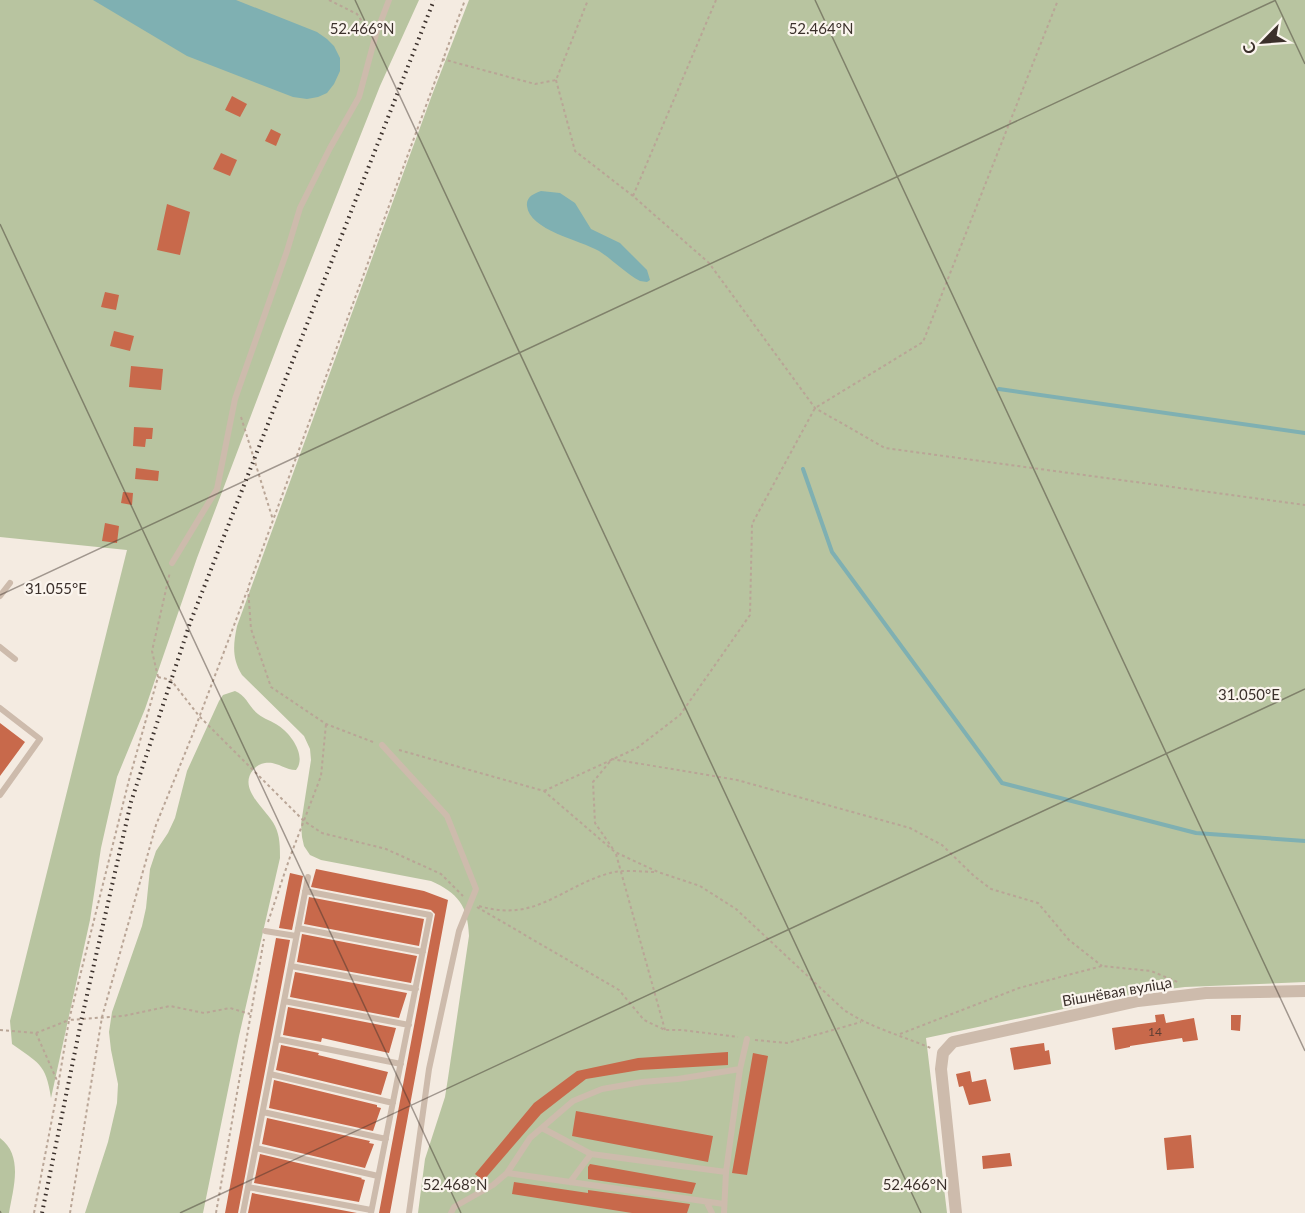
<svg xmlns="http://www.w3.org/2000/svg" width="1305" height="1213" viewBox="0 0 1305 1213" font-family="Lato,sans-serif">
<rect width="100%" height="100%" fill="#f4ebe1"/>
<path fill="#b8c4a0" d="M0 0H419L380 86 283 331 197 558 145 709 117 777 101 848 90 920 51 1098C46 1063 38 1063 12 1044L10 1021 127 550 0 537Z
M469 0H1305V982L1185 987 1144 992 926 1038 947 1213H418L425 1159 445 1097 448 1078 469 936C468 906 458 893 431 881L321 860 310 855 304 846 302 837 301 824 311 760 310 749 304 736 242 675C232 659 233 645 237 626L432 95Z
M235 691C246 695 249 707 258 714 264 719 272 721 279 726 291 734 307 756 296 770 285 770 277 761 265 763 260 764 256 766 253 770 237 790 268 810 275 826 280 836 280 847 280 858L239 1036 203 1213H85L108 1142 117 1103 118 1084 111 1050 109 1032 112 1012 142 926 146 908 150 869 156 851 168 833 175 818 187 771 219 701 223 695Z
M0 1138C24 1156 13 1189 9 1213H0Z"/>
<path fill="#7fb0b2" d="M93 0H236L317 32 327 39 334 46 340 58V71L334 84 327 93 318 97 307 99 293 97 187 56Z
M541 191 560 193 575 203 591 229 620 243 647 270 650 280 647 282 640 281C625 273 613 260 599 251 580 240 529 230 527 206 526 197 533 194 541 191Z"/>
<g fill="none" stroke-linecap="round" stroke-linejoin="round">
<path stroke="#7fb0b2" stroke-width="4" d="M999 389 1305 433
M803 469 832 552 1002 783 1196 833 1305 841"/>
</g>
<path fill="#c8694b" d="M232 96 247 104 240 117 225 110Z
M271 129 281 134 276 146 265 141Z
M221 153 237 160 230 176 213 169Z
M167 204 190 212 180 255 157 250Z
M105 292 119 295 116 310 101 307Z
M114 331 134 336 130 351 110 346Z
M131 366 163 369 161 390 129 387Z
M134 427 153 428 152 439H146L145 447 133 446Z
M136 468 159 471 158 481 135 479Z
M123 492 133 493 132 505 121 503Z
M105 523 119 526 117 543 102 541Z
M0 723 25 742 0 776Z
M316 869 424 891 448 900 390 1213H379L435 914 431 910 311 887Z
M290 873 303 876 292 930 279 928Z
M309 897 424 919 419 946 304 924Z
M302 934 417 956 411 983 297 962Z
M276 938 290 940 238 1213H225Z
M295 972 407 993 399 1018 290 997Z
M288 1007 396 1028 389 1053 322 1038 321 1042 283 1035Z
M1164 1014 1166 1023 1194 1018 1198 1040 1183 1042 1182 1038 1130 1046V1047L1115 1050 1112 1028 1156 1022 1155 1015Z
M1231 1015H1241L1240 1031 1231 1030Z
M1044 1043 1045 1051 1049 1050 1051 1064 1014 1070 1010 1048Z
M281 1045 319 1053 318 1055 388 1072 381 1095 276 1070Z
M728 1052V1065L640 1070 586 1079 541 1114 483 1181 475 1174 534 1103 577 1071 638 1058Z
M753 1053 768 1056 747 1175 732 1173Z
M970 1071 972 1082 986 1079 991 1101 969 1105 963 1086 959 1087 956 1074Z
M274 1080 377 1105V1107L381 1108 373 1131 269 1108Z
M576 1111 713 1136 708 1162 572 1136Z
M267 1118 370 1141 369 1143 374 1144 365 1168 262 1144Z
M1191 1135 1194 1168 1167 1170 1164 1138Z
M1010 1153 1012 1166 983 1169 982 1156Z
M260 1154 362 1178 361 1179 365 1180 359 1202 254 1183Z
M590 1164 696 1183 692 1194 588 1179V1167Z
M514 1182 588 1193V1190L690 1204 687 1213H632L512 1194Z
M252 1193 357 1213H248Z"/>
<g fill="none" stroke-linecap="round" stroke-linejoin="round">
<path stroke="#b9a596" stroke-width="2" stroke-dasharray="3 3" stroke-linecap="butt" d="M329 0 357 14 368 30
M442 59 535 84 556 80 588 0
M556 80 575 151 633 196 709 263 815 408 885 448 1305 505
M633 196 716 0
M241 417 273 520
M158 677 171 680 199 716 304 821 322 833 386 849 441 874 463 896
M373 742 326 724 271 687 251 629 248 588 465 0
M399 750 544 791 615 852 658 872 700 886 736 909 844 1010C871 1028 903 1036 933 1049
M544 791 637 748 680 715 750 615 752 524 815 408 923 342 1058 0
M613 849 595 823 593 782 612 759 737 780 910 828 942 845 974 876 991 889 1038 903 1069 940 1102 966
M616 854 665 1030
M479 906C536 923 560 887 610 873 623 869 642 872 656 872
M477 907 619 990 644 1020 665 1030H682L738 1037
M268 922 290 857 321 776 326 724
M0 1030 36 1033 69 1020 129 780 158 677 152 651 170 572
M36 1033 59 1085
M900 1034 1019 988 1102 966 1151 971 1180 983
M755 1040 787 1043 861 1022
M34 1213 56 1098 69 1020 123 1016 170 1006 204 1013 230 1008 250 1014
M70 1213 102 1017 156 825 194 731 247 591
M216 1213 264 939"/>
<path stroke="#cdbbac" stroke-width="6" d="M172 563 217 489 235 399 287 251 300 208 330 148 359 97 376 34 389 0
M0 596 10 583
M0 647 15 659
M0 708 40 739 0 795
M382 745 447 816 476 889 459 931 429 1069 409 1213
M305 891 430 915 371 1213
M298 928 423 952
M265 931 296 936
M291 966 416 989
M284 1001 409 1025
M277 1039 401 1064
M270 1074 393 1103
M263 1112 386 1139
M542 1128 591 1154
M256 1148 378 1176
M507 1173 724 1204
M570 1182 591 1154 726 1172
M248 1187 371 1210
M707 1203 712 1213
M243 1213 308 877
M451 1213 454 1207 493 1185 507 1173 530 1138 573 1101 602 1089 642 1082 678 1079 740 1069 747 1039
M724 1213 726 1172 740 1069"/>
<path stroke="#cdbbac" stroke-width="12" d="M956 1213 941 1069 943 1053 953 1042 1138 1001 1206 993 1305 991"/>
<path stroke="#3b302b" stroke-width="4" stroke-dasharray="1.5 4.5" stroke-linecap="butt" d="M42 1213 82 1017 131 802 190 623 434 0"/>
</g>
<path fill="none" stroke="#3b302b" stroke-width="1.5" stroke-opacity="0.45" d="M355 0 921 1213M815 0 1305 1051M1275 0 1305 64M0 224 461 1213M0 595 1276 0M0 1211 1 1213M180 1213 1305 689"/>
<g text-anchor="middle" stroke-width="4.5" stroke-linejoin="round" paint-order="stroke">
<g font-size="12" fill="#5e3e33">
<text x="1155" y="1036">14</text>
</g>
<g font-size="15" fill="#3b302b" stroke="#fbf5ee">
<text transform="translate(1117 992) rotate(-10)" y="5">Вішнёвая вуліца</text>
</g>
</g>
<g font-size="15" text-anchor="middle" fill="#3b302b" stroke="#fbf5ee" stroke-width="4.5" stroke-linejoin="round" paint-order="stroke">
<text x="362" y="34">52.466°N</text>
<text x="821" y="34">52.464°N</text>
<text x="56" y="594">31.055°E</text>
<text x="1249" y="700">31.050°E</text>
<text x="455" y="1190">52.468°N</text>
<text x="915" y="1190">52.466°N</text>
</g>
<g transform="translate(1263 42) rotate(245)" stroke="#fbf5ee" stroke-width="4.5" paint-order="stroke">
<path d="M0-4.5L10 22L0 15L-10 22Z" fill="#3b302b"/>
<text y="-9" font-size="16" font-weight="bold" text-anchor="middle" fill="#3b302b">С</text>
</g>
</svg>
